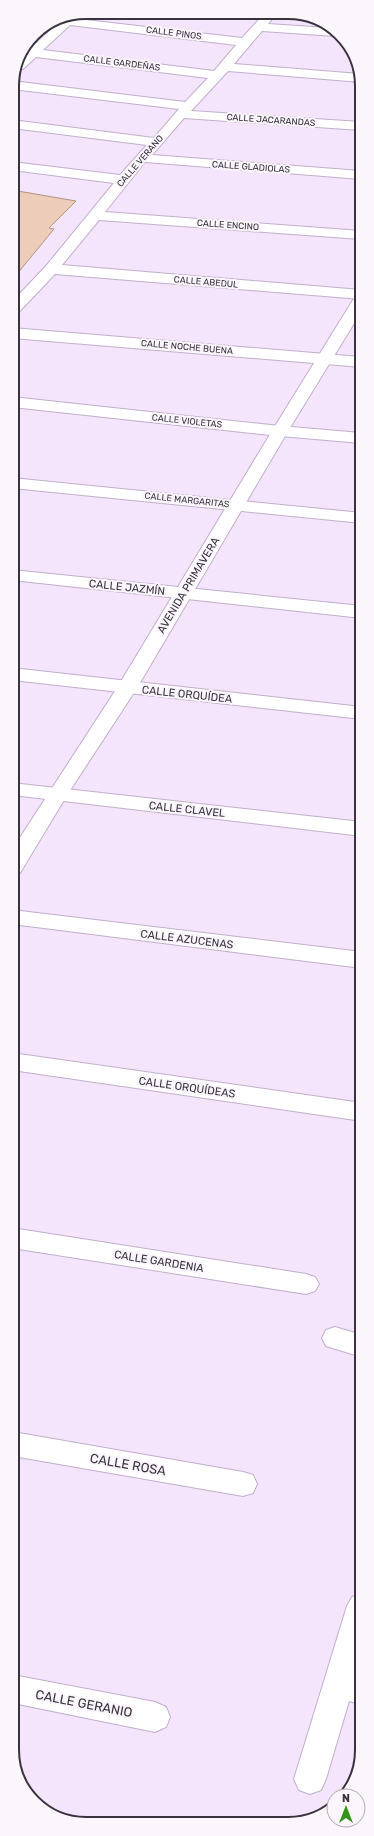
<svg xmlns="http://www.w3.org/2000/svg" width="374" height="1836" viewBox="0 0 374 1836" font-family="Rubik,sans-serif">
<rect width="100%" height="100%" fill="#f4e4fc"/>
<path fill="#edcdb9" stroke="#b29481" d="M12 190 76 201 49 228 54 229 12 280Z"/>
<g fill="none" stroke-linecap="round" stroke-linejoin="round">
<g stroke="#c2afcc" stroke-width="2">
<path id="street" d="M79 13 80 15 77 19 242 38 264 14H276L268 24 329 28 339 35 335 36 262 31 234 64 360 74 361 82 228 71 191 111 361 122V130L184 118 152 155 361 171V179L145 162 105 212 361 231V239L99 220 62 265 361 290V299L55 274 17 314 12 316V302L46 266 114 183 12 170V162L120 175 147 145 12 128V120L154 138 179 109 12 89V81L185 102 208 78 36 57 23 69H18L27 48 30 49 57 24 51 22 58 18ZM70 25 236 45 214 71 43 50Z
M12 328 361 357V367L12 338Z
M12 397 280 426 361 433V443L280 436 12 407Z
M12 478 362 513V523L12 488Z
M12 570 362 606V618L12 580Z
M12 668 362 707V719L12 680Z
M12 783 362 822V836L12 795Z
M12 910 362 952V968L12 924Z
M12 1053 362 1103V1121L12 1070Z
M12 1228 306 1274 315 1277 319 1284 315 1291 306 1294 12 1248Z
M335 1327 362 1335V1357L326 1346 322 1338 326 1330Z
M13 1432 243 1472 253 1475 257 1484 253 1493 243 1496 13 1456Z
M362 1593V1657L357 1675 362 1677V1705L349 1701 326 1779 321 1790 310 1794 299 1790 294 1779 347 1606 352 1597Z
M13 1675 155 1702 166 1707 170 1717 166 1727 155 1732 13 1703Z"/>
</g>
<g stroke="#c2afcc" stroke-width="2">
<path id="secondary" d="M361 295V312L288 431 137 688 67 795 20 873 12 875V850L117 688 272 431 353 300 356 297Z"/>
</g>
<use href="#street" fill="#fff" fill-rule="evenodd"/>
<use href="#secondary" fill="#fff" fill-rule="evenodd"/>
</g>
<g text-anchor="middle" stroke-width="4" stroke-linejoin="round" paint-order="stroke">
<g font-size="9" fill="#3a323e" stroke="#faf6fc">
<text transform="translate(174 33) rotate(7)" y="3">CALLE PINOS</text>
<text transform="translate(122 63) rotate(7)" y="3">CALLE GARDEÑAS</text>
<text transform="translate(271 120) rotate(4)" y="3">CALLE JACARANDAS</text>
<text transform="translate(140 161) rotate(-49)" y="3">CALLE VERANO</text>
<text transform="translate(251 167) rotate(4)" y="3">CALLE GLADIOLAS</text>
<text transform="translate(228 225) rotate(4)" y="3">CALLE ENCINO</text>
<text transform="translate(206 282) rotate(5)" y="3">CALLE ABEDUL</text>
<text transform="translate(187 347) rotate(5)" y="3">CALLE NOCHE BUENA</text>
<text transform="translate(187 421) rotate(6)" y="3">CALLE VIOLETAS</text>
<text transform="translate(187 500) rotate(6)" y="3">CALLE MARGARITAS</text>
</g>
<g font-size="11" fill="#3a323e" stroke="#faf6fc">
<text transform="translate(188 585) rotate(-59)" y="4">AVENIDA PRIMAVERA</text>
<text transform="translate(127 587) rotate(6)" y="4">CALLE JAZMÍN</text>
<text transform="translate(187 694) rotate(6)" y="4">CALLE ORQUÍDEA</text>
<text transform="translate(187 809) rotate(6)" y="4">CALLE CLAVEL</text>
<text transform="translate(187 939) rotate(7)" y="4">CALLE AZUCENAS</text>
<text transform="translate(187 1087) rotate(8)" y="4">CALLE ORQUÍDEAS</text>
<text transform="translate(159 1261) rotate(9)" y="4">CALLE GARDENIA</text>
</g>
<g font-size="13" fill="#3a323e" stroke="#faf6fc">
<text transform="translate(128 1464) rotate(10)" y="5">CALLE ROSA</text>
<text transform="translate(84 1703) rotate(11)" y="5">CALLE GERANIO</text>
</g>
</g>
<path d="M0 0H374V1836H0ZM86 19H288A67 67 0 0 1 355 86V1750A67 67 0 0 1 288 1817H86A67 67 0 0 1 19 1750V86A67 67 0 0 1 86 19Z" fill="#faf6fc" fill-rule="evenodd"/>
<path fill="none" stroke="#3a323e" stroke-width="2" d="M86 19H288A67 67 0 0 1 355 86V1750A67 67 0 0 1 288 1817H86A67 67 0 0 1 19 1750V86A67 67 0 0 1 86 19Z"/>
<g transform="translate(346 1808)"><circle r="19" fill="#faf6fc" stroke="#ada8b0"/>
<path d="M0-3L7 15L0 10L-7 15Z" fill="#31951a"/>
<text y="-6" font-size="11" font-weight="bold" text-anchor="middle" fill="#3a323e">N</text>
</g>
</svg>
